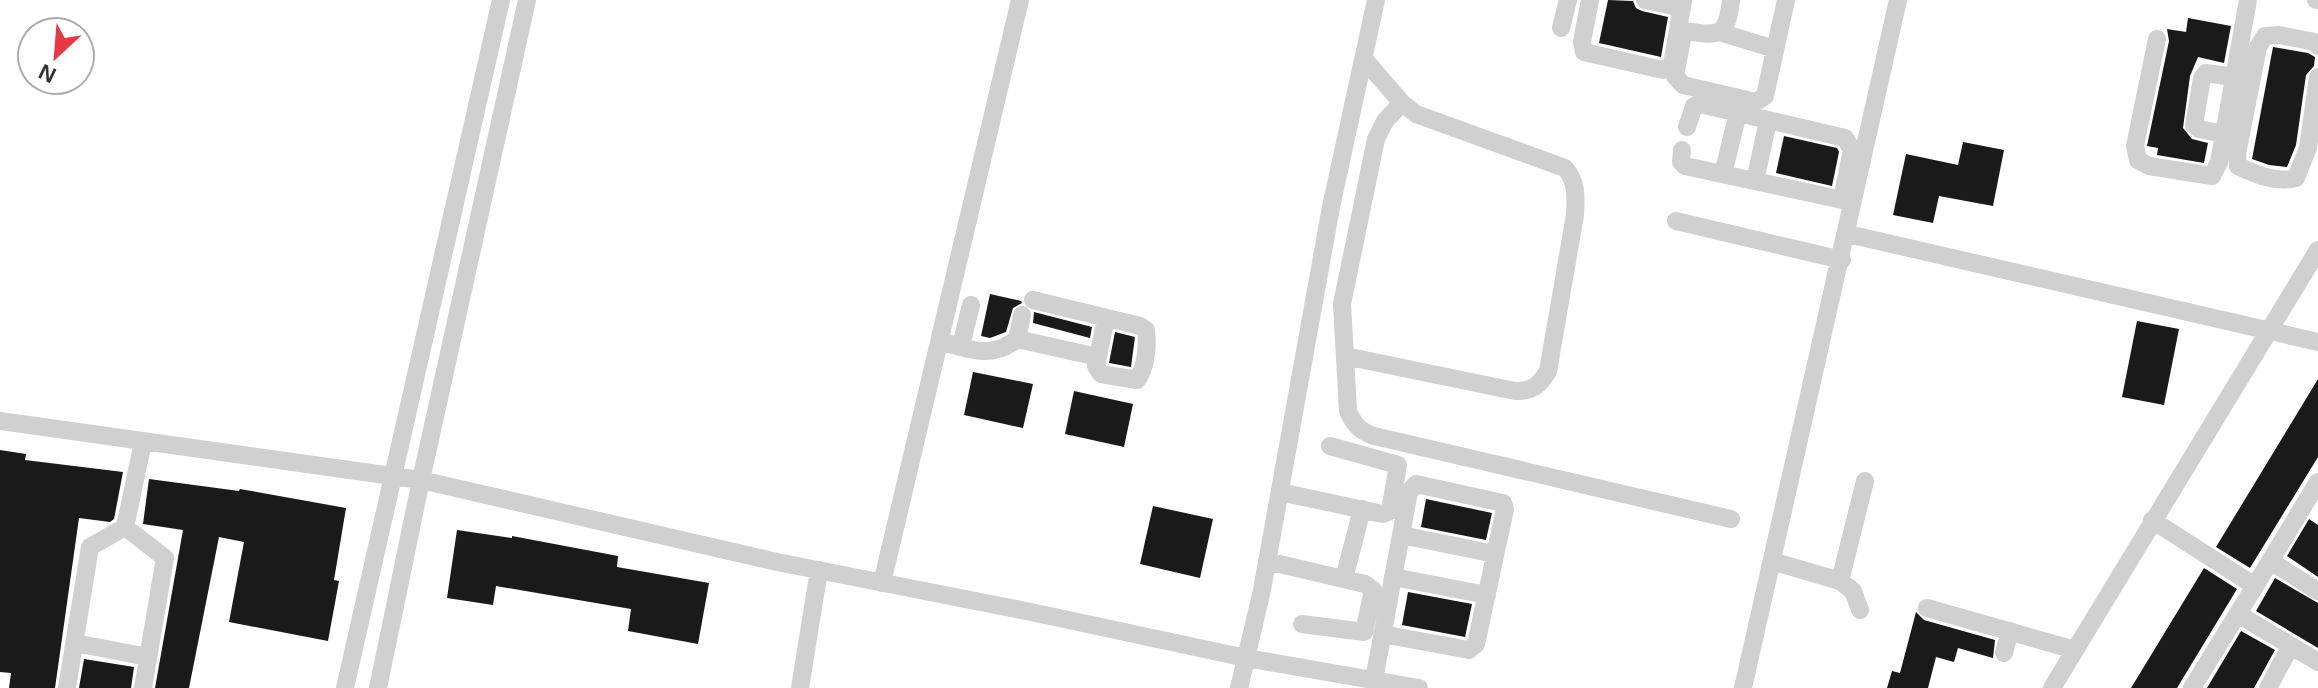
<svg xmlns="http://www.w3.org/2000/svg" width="2318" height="688" viewBox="0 0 2318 688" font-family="Arial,sans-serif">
<rect width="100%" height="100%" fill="#fff"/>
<path fill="#1a1a1a" d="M1608 0 1633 1 1636 8 1642 11 1668 17 1661 57 1599 43Z
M2188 18 2231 26 2224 63 2198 57 2190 76 2183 128 2192 139 2208 143 2204 163 2157 155 2158 148 2147 146 2169 41 2167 29 2186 32Z
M2273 47 2308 53 2315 57 2314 66 2306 75 2296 145 2287 167 2269 165 2252 159Z
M1784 136 1837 148 1839 152 1832 186 1776 173Z
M1963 142 2004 150 1993 206 1939 196 1933 223 1893 215 1906 154 1958 165Z
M990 294 1021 301 1022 303 1013 308 1006 332 990 338 981 336Z
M1034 312 1092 327 1090 338 1033 323Z
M2137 321 2179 329 2164 405 2122 397Z
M1115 332 1135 337 1131 367 1109 363Z
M973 372 1033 384 1023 428 964 415Z
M2318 379V457L2250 568 2216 547Z
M1074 391 1133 404 1124 447 1065 434Z
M0 450 26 454 25 460 123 472 114 519 110 522 79 518 55 688H9L11 673 0 672Z
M149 479 239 491 240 489 346 508 334 580 339 581 328 641 229 622 244 542 219 537 189 688H155L183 530 143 524Z
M1426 499 1492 513 1486 540 1421 527Z
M1153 506 1213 519 1200 578 1140 564Z
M2309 519 2318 525V577L2287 556Z
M457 530 512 538V536L618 556 617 567 709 583 698 644 628 631 631 609 496 586 493 605 447 598Z
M2204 568 2237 589 2177 688H2131Z
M2275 578 2318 603V648L2256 611Z
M1408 592 1472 604 1465 637 1402 625Z
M1916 612 1924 620 1995 640 1993 658 1958 648 1954 662 1936 657 1928 688H1887L1892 671 1900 673Z
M2241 631 2275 650 2254 688H2207Z
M84 659 134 667 131 688H79Z"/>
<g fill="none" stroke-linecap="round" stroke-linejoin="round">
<path stroke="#d0d0d0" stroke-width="18" d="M1590 0 1582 42 1584 52 1663 70 1672 65 1683 0
M1645 0 1682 8
M1731 0C1727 36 1719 37 1686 31L1683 34 1675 76 1683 85 1756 102 1765 96 1786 0
M2316 0H2318
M1561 28 1568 0
M1719 32 1775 49
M2157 39 2135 146 2138 160 2149 166 2212 176 2219 162 2248 0
M2318 46 2315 42 2279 35 2265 36 2258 47 2237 154 2238 166C2257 175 2276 183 2296 178L2308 148 2318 77
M1402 103 1385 121 1376 139 1342 304 1348 411C1354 425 1360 431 1374 436L1731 519
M1687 127 1694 106 1700 104 1845 138 1852 150 1842 199
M2224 134 2199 129 2194 125 2202 78 2206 73 2234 77
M1682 150 1681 162 1685 166 1852 202
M1723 174 1738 113
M1755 181 1768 121
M1676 221 1842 260
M1848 234 2318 342
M1033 300 1140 326 1146 330C1148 345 1146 368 1137 380L1101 374 1096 366 1106 318
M1017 339 1022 315
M940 341C969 349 991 360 1017 339L1098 357
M961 346 971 305
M1345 356 1515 391C1533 391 1539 386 1548 371L1575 215C1576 197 1577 182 1565 168L1416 114 1402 103 1364 59
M0 421 421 480 777 562 1031 612 1246 658 1419 688
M143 442 125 527 165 558 143 688
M1280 492 1383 514 1390 511 1398 465 1330 446
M2152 520 2255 586 2192 688
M1401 535 1495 554
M1267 561 1365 584 1373 590 1364 632 1302 624
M1772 561 1840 581 1853 591 1860 610
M2270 561 2318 591
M1393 577 1487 595
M1344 579 1362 509
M1840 581 1865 481
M882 583 1020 0
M2255 586 2318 482
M1927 608 2075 650
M2238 614 2318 662
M75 643 148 657
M2004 653 2010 631
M1374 679C1386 617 1397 555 1409 492L1416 484 1503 503 1505 509 1476 644 1469 650 1382 634
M67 688 90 547 125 527
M345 688 501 0
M378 688 421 480 527 0
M800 688 819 570
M1239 688 1262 590 1331 207 1376 0
M1743 688 1898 0
M2052 688 2318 250
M2268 688 2290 647"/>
</g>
<g transform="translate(56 56) rotate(206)"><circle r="38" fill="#ffffff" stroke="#adadad" stroke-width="2"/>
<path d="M0-6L14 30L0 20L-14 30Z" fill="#e63946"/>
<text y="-12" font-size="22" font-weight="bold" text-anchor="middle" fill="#333333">N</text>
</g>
</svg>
